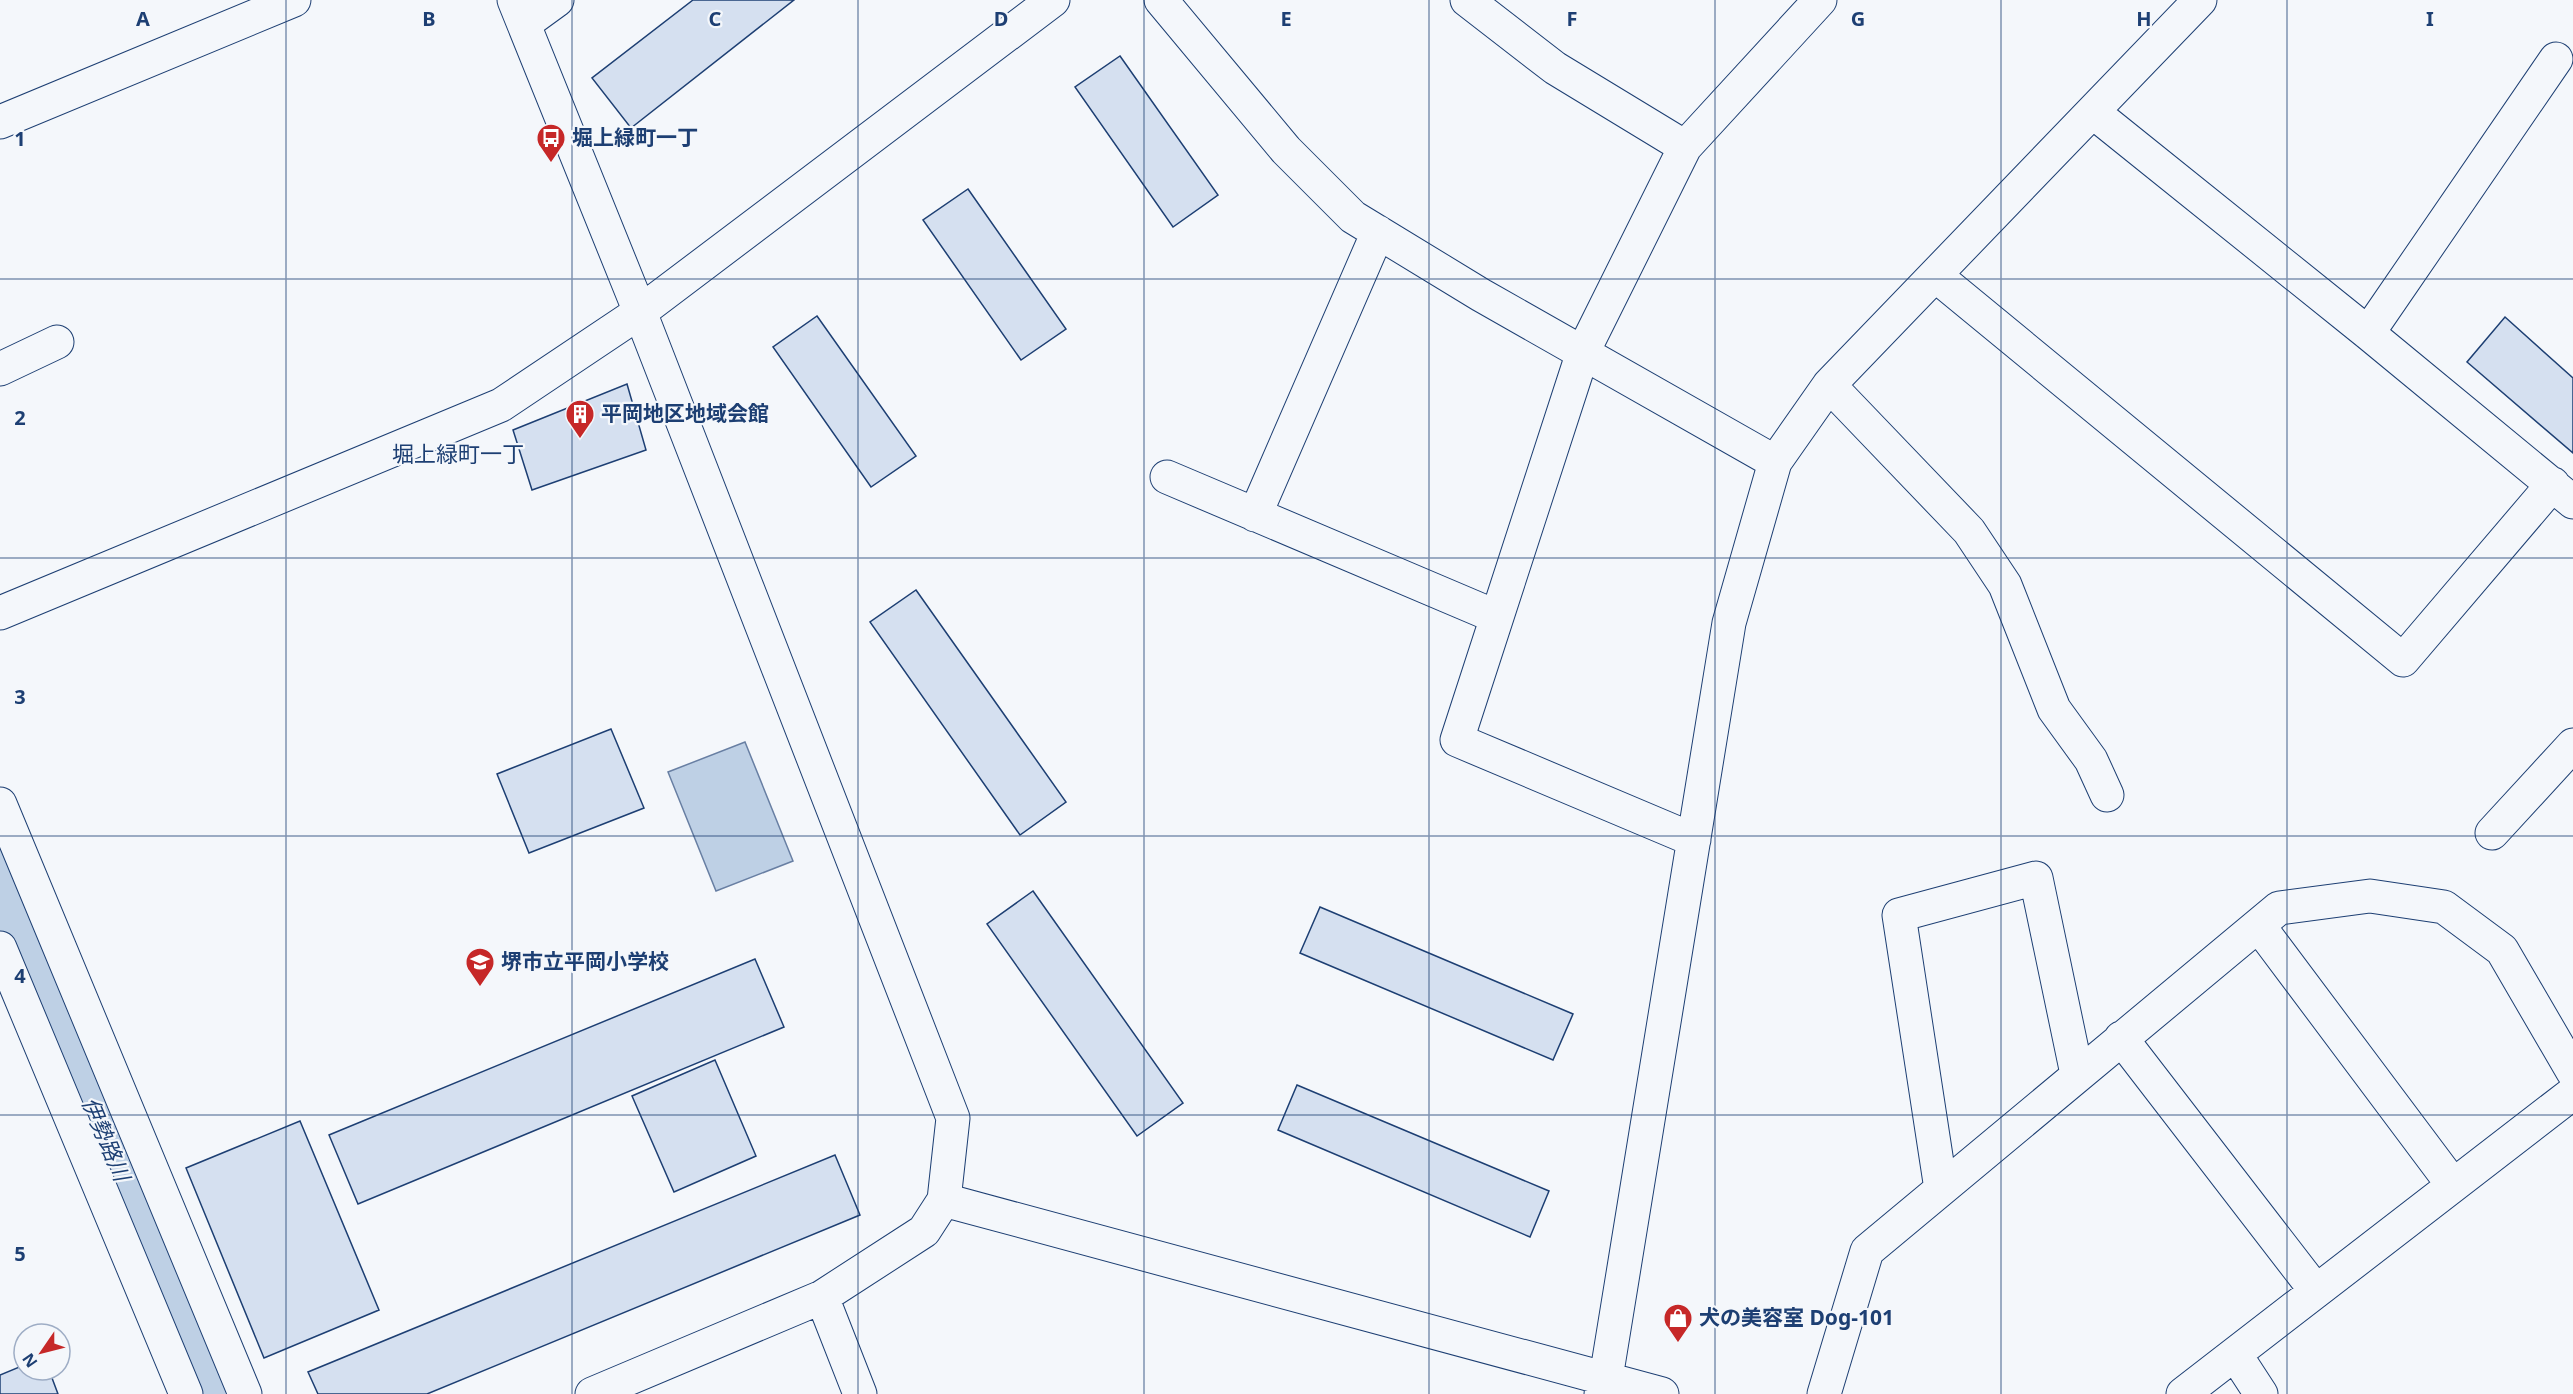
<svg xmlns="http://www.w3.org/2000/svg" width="2573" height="1394" viewBox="0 0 2573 1394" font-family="'Noto Sans','Noto Sans JP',sans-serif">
<rect width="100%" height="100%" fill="#f4f7fb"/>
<path fill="#bed0e5" stroke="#687fa3" stroke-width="1.5" d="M745 742 793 861 716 891 668 772Z"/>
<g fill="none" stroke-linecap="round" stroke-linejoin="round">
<path stroke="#bed0e5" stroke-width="75" d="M0 884 125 1191 213 1394"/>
</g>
<path fill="#d5e0f0" stroke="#1d3f73" stroke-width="1.5" d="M693 0H794L631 128 592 78Z
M1120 56 1218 195 1173 227 1075 87Z
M968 189 1066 329 1021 360 923 220Z
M817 316 916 456 871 487 773 347Z
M2505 317 2573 378V453L2467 362Z
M627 384 646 450 532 490 513 430Z
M916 590 1066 802 1020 835 870 622Z
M611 729 644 808 529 853 497 774Z
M1033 891 1183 1103 1137 1136 987 924Z
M1320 907 1573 1014 1553 1060 1300 953Z
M755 959 784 1027 358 1204 329 1135Z
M715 1060 756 1156 674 1192 632 1096Z
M1297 1085 1549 1191 1530 1237 1278 1130Z
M300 1121 379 1310 264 1358 186 1168Z
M835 1155 860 1215 427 1394H318L308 1372Z
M24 1365V1370H49L58 1394H0V1375Z"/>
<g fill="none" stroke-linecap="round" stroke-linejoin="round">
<g stroke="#1d3f73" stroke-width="35">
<path id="minor" d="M514 0 640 312 953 1118 944 1200 924 1231 822 1297 592 1394
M1161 0 1286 150 1353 217 1481 295 1775 462
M1467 0 1555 68 1685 147
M524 24 557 0
M2093 112 2368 333 2573 502
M0 122 294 0
M1935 275 2403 660 2553 484
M2368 333 2556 59
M0 369 57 342
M1829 385 1969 531 2005 585 2054 709 2091 760 2107 795
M1167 477 1497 617
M1255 515 1378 232
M0 613 501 405 640 312 1053 0
M0 804 245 1394
M2492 833 2573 745
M1694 840 1457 740 1583 352 1685 147 1820 0
M2259 926 2453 1185
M0 948 186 1394
M2121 1038 2316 1291
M1941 1189 1899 915 2036 878 2077 1074
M944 1200 1662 1394
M822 1297 860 1394
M2235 1354 2261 1394
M1601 1394 1606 1378 1729 623 1775 462 1829 385 2200 0
M1824 1394 1867 1251 2279 908 2370 896 2444 907 2502 950 2573 1072
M2183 1394 2573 1093"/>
</g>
<use href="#minor" stroke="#f4f7fb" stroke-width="33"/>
</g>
<path fill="none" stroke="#1d3f73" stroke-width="1.5" stroke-opacity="0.55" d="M286 0V1394M572 0V1394M858 0V1394M1144 0V1394M1429 0V1394M1715 0V1394M2001 0V1394M2287 0V1394M0 279H2573M0 558H2573M0 836H2573M0 1115H2573"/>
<defs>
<g id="bus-pin" transform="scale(1.5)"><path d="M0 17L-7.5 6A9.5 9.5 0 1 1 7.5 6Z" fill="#c62828" stroke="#f4f7fb"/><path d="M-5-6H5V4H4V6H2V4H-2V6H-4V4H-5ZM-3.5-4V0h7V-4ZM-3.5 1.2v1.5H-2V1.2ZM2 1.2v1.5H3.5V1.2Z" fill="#fff"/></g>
<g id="building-pin" transform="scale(1.5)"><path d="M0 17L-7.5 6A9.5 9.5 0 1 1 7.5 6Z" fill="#c62828" stroke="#f4f7fb"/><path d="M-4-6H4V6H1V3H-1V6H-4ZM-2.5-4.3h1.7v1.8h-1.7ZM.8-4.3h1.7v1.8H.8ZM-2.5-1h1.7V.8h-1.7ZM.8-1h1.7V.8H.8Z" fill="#fff"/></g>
<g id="school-pin" transform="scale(1.5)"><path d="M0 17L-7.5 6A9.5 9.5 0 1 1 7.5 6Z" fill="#c62828" stroke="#f4f7fb"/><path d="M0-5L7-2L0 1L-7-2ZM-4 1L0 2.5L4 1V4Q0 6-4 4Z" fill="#fff"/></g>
<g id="shop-pin" transform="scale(1.5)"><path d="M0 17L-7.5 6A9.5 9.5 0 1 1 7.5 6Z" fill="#c62828" stroke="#f4f7fb"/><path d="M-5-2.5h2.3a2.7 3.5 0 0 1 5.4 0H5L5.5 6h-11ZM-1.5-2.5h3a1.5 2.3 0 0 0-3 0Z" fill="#fff"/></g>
</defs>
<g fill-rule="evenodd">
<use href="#bus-pin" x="551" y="138"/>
<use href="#building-pin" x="580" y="414"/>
<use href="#school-pin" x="480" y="962"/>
<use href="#shop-pin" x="1678" y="1318"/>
</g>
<g text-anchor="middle" stroke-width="4.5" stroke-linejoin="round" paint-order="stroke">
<g font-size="21" font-weight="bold" fill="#1d3f73" stroke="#f4f7fb" text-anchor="start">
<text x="572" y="145">堀上緑町一丁</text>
<text x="601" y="421">平岡地区地域会館</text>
<text x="501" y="969">堺市立平岡小学校</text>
<text x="1699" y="1325">犬の美容室 Dog-101</text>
</g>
<g font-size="22" fill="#1d3f73" stroke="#f4f7fb">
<text x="458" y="462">堀上緑町一丁</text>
</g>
<g font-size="22" font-style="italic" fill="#1d3f73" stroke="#f4f7fb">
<text transform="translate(106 1139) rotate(67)" y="8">伊勢路川</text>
</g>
</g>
<g font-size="20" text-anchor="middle" font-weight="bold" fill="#1d3f73" stroke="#f4f7fb" stroke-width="4.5" stroke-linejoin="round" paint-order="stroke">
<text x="143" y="26">A</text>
<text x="429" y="26">B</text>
<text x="715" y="26">C</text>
<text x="1001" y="26">D</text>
<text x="1286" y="26">E</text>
<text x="1572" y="26">F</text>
<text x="1858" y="26">G</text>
<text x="2144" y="26">H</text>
<text x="2430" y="26">I</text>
<text x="20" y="146">1</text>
<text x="20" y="425">2</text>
<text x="20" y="704">3</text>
<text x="20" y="983">4</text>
<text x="20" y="1261">5</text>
</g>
<g transform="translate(42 1352) rotate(235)"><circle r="28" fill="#f4f7fb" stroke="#9eadc5" stroke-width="1.5"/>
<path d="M0-4.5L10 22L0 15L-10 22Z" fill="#c62828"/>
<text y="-9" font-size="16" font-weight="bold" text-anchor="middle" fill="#1d3f73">N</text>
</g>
</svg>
